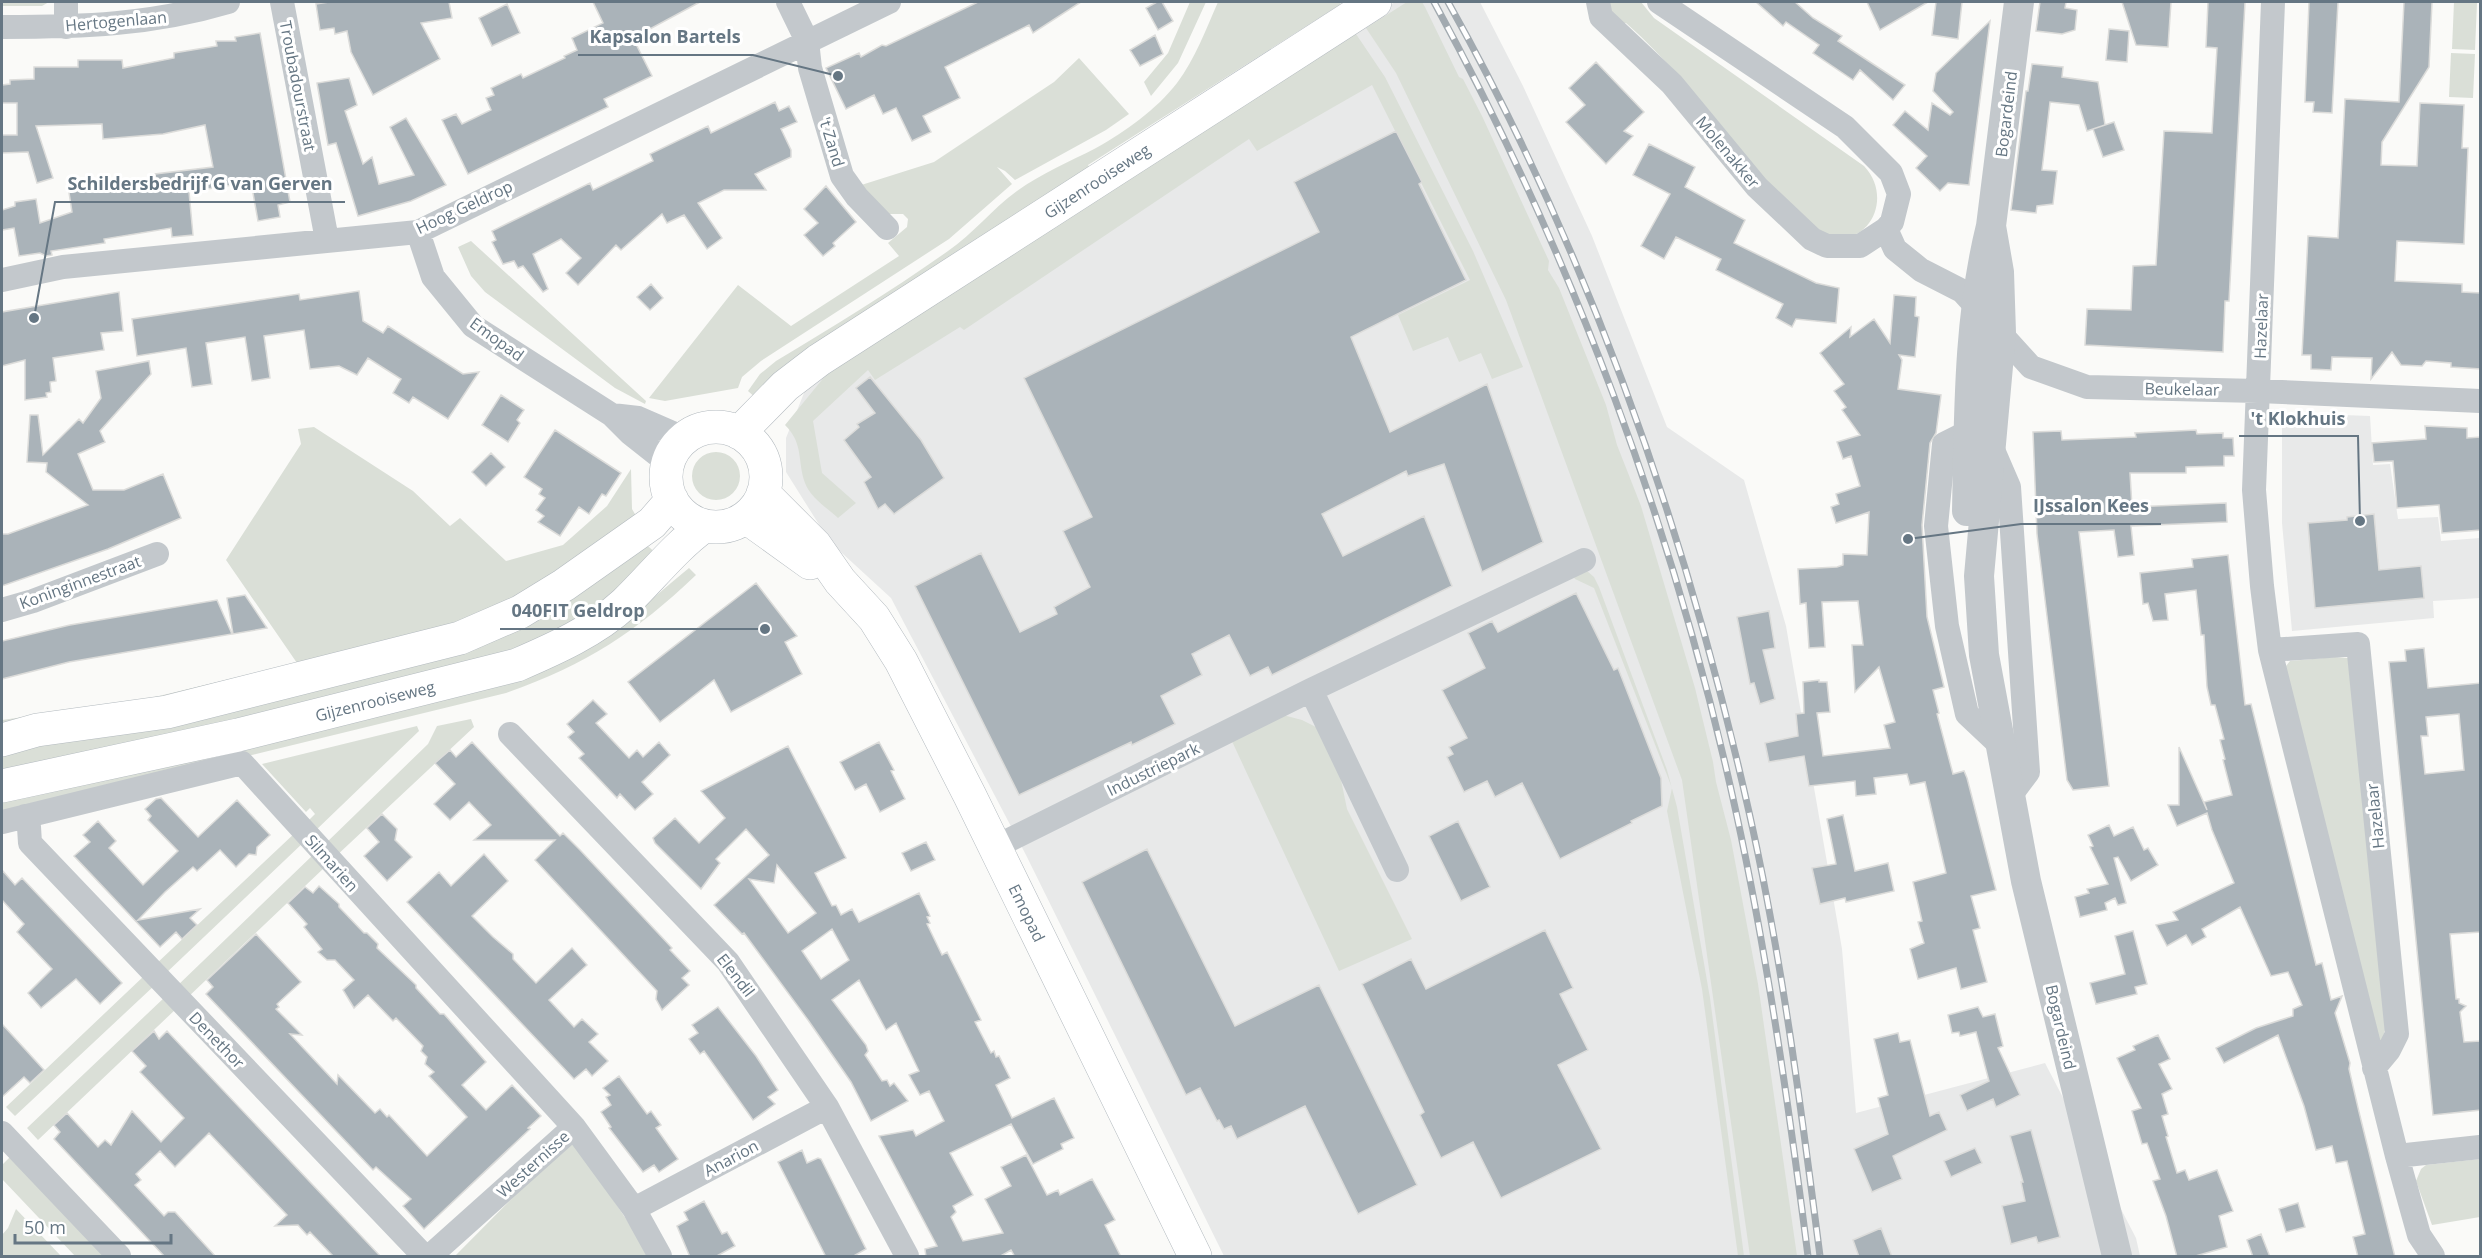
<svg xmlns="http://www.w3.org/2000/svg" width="2482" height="1258" viewBox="0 0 2482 1258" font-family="'Open Sans',sans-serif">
<rect width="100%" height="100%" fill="#fafaf8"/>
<path fill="#e8e9e9" d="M1395 2H1480L1523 86 1592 236 1667 427 1744 480 1786 626 1842 949 1856 1113 2045 1063 2136 1238 2140 1256H1224L1026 855 891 598 830 542 786 472V438L810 378 1200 124Z
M2289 413 2370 416 2373 465 2390 464 2398 519 2438 517 2441 541 2480 538V598L2433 601 2434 618 2292 631 2282 523V422Z"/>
<path fill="#dadfd7" d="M2 2H49L42 6H2Z
M1190 2H1206L1178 63 1151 96 1144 82 1168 53Z
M1218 2H1339L1341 4 1088 165 1091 170 757 399 748 391 760 374 776 361C834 326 893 290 948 251 973 234 992 209 1017 191 1042 173 1069 162 1096 148 1125 132 1157 109 1177 83 1195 59 1206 29 1218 2Z
M1407 2H1422L1425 7 1459 77 1463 79 1482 116 1549 261 1548 270 1559 288 1606 405 1617 445 1641 506 1695 688 1713 762 1716 782 1731 840 1758 984 1797 1256H1750L1682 780 1506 300 1396 73 1366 28Z
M1608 2H1641L1654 18 1864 166C1897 201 1863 258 1816 231 1808 226 1802 218 1795 212 1773 191 1754 169 1735 145 1701 102 1667 59 1626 23L1619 24 1607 4Z
M2454 2 2477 3 2475 50 2452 49Z
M1356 34 1385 77 1473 251 1523 367 1492 379 1481 353 1459 362 1448 337 1413 351 1398 315 1470 280 1372 85 1257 151 1249 139 964 330 960 327 875 380 868 370 813 421 822 473 856 503 838 518C827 508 810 497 805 483 797 460 804 444 785 425L830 370Z
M2451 53 2475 54 2473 98 2449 97Z
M1079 58 1129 114 1106 130 1015 180 1005 171 997 167 1012 184 949 239 761 361 742 377 738 388 665 401 649 398 738 285 791 326 899 256 888 243 907 227 908 219 903 214H881L855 187 934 162 1054 82Z
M471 241 646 401 645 404 615 388 485 292 471 276 458 247Z
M314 427 413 491 450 526 460 518 506 561 563 545 607 506 631 469 632 509 639 521 553 584 399 649 2 730V720L138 701 297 663 226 560 301 444 298 429Z
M692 476a24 24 0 1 1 48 0a24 24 0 1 1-48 0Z
M640 539 659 556 544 647 2 780V754L433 653Z
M689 568 696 575C635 633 586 665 506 693L2 816V794L529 676C593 652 637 611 689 568Z
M1586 570 1594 577 1599 587 1667 770 1677 807 1710 998 1744 1256H1738L1702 989 1667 811 1672 788 1594 588 1575 579 1571 572Z
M2335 657 2348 658 2386 1026 2383 1038 2379 1042 2286 677V666L2290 661Z
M1279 714 1302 720 1316 727 1340 775 1347 809 1412 939 1339 971 1230 737Z
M471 719 474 727 334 858 324 845 428 744 437 726Z
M417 726 419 731 314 832 307 822 315 814 310 808 306 812 262 764Z
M297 831 305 841 164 975 155 965Z
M314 854 325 867 186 999 176 987Z
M145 975 155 985 15 1116 6 1107Z
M166 996 177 1008 38 1140 27 1128Z
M572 1138 640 1240 648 1256H455Z
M11 1156 107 1256H75L2 1179V1165Z
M2480 1159V1217L2432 1225 2416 1181 2421 1169 2426 1165Z
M16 1209 61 1256H2V1235L8 1228Z"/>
<path fill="#aab3b9" stroke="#dcdcda" stroke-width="1.5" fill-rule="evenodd" d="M329 2H449L452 18 421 23 440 59 373 95 351 52 347 31 335 34 334 28 320 30 316 4Z
M593 2H700L633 38 652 76 604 99 608 107 468 174 442 120 456 114 462 124 491 110 486 98 494 95 491 88 521 74 523 78 565 58 564 56 577 50 572 38 603 23Z
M978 2H1081L1033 33 1029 25 945 67 960 98 923 116 931 132 912 141 896 108 883 114 874 95 846 109 826 68 859 53 861 57 882 45 886 46Z
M1157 2H1162L1173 21 1158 30 1146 8Z
M1756 2H1795L1813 18 1842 36 1838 41 1905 85 1893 100 1860 70 1853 80 1813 53 1819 45 1786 22 1783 26Z
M1867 2H1928L1880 30Z
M1936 2H1962L1958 39 1932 35Z
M2040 2H2066L2065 8 2077 10 2075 30 2062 34 2036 31Z
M2122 2H2171L2168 47 2136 45Z
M2208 2H2245L2229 301H2225L2223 352 2085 345 2087 309 2131 310 2133 266 2156 265 2164 131 2212 133 2217 48 2206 47Z
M2309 2H2338L2332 113 2313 112 2314 102H2305Z
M2404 2H2432L2429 67 2382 142 2381 165 2417 166 2420 103 2464 105 2462 148H2468L2464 244 2397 241 2395 281 2462 284V292L2481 293V369L2451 367V363L2426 361 2422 366 2401 365 2392 352 2371 379 2372 358 2332 357 2331 370 2311 369V355H2302L2308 236 2338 238 2345 99 2399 102Z
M507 4 520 33 492 46 479 18Z
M1990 21 1969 185 1948 183 1940 191 1916 168 1927 156 1893 125 1905 111 1928 130 1932 103 1950 115 1953 112 1933 91 1936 73Z
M2109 29 2129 31 2127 62 2106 60Z
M260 33 290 202 278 205 280 217 258 221 251 182 189 192 193 235 172 237 171 228 104 239 105 243 51 251 52 255 46 256 40 253 19 256 14 228 2 230V210L15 206V202L36 199 40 223 72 212 68 186 114 182 116 191 157 186 155 174 213 167 205 125 163 134 103 139 102 124 36 126 53 178 37 183 28 152 2 153V135H17V103H2V85L10 84V80L34 79V67H78V60H122L123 68 174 58V53L217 46 216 41H236L235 37Z
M1155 35 1163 54 1140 66 1130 50Z
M1596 62 1644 112 1624 131 1633 136 1606 164 1566 122 1585 105 1569 88Z
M2032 64 2063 67 2062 77 2098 82 2105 125 2087 131 2079 105 2050 102 2042 170 2057 171 2053 204 2037 206 2036 213 2011 210 2026 91H2028Z
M349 78 357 105 345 111 363 164 372 157 379 184 414 175 390 127 406 118 446 185 411 201 358 216 336 143 328 145 317 83Z
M775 102 779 111 789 106 797 122 781 129 791 150V157L755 174 766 190H724L698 203 722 238 707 249 684 215 667 223 662 214 621 250 616 245 578 285 566 273 581 258 561 239 533 254 548 289 543 292 523 266 518 268 514 261 503 264 492 242 496 240 492 231 590 183 593 190 653 161 650 154 708 126 711 133Z
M2114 122 2124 150 2103 157 2093 129Z
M1396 131 1422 182 1419 184 1466 280 1351 337 1390 432 1487 384 1543 542 1482 572 1444 464 1408 476 1406 471 1322 514 1343 556 1424 516 1452 586 1272 675 1268 667 1250 676 1229 635 1192 654 1202 675 1161 696 1175 724 1132 745 1131 742 1019 795 915 586 981 553 1020 632 1057 614 1054 607 1090 587 1063 531 1092 517 1024 378 1319 232 1294 182Z
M1649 144 1695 167 1685 187 1745 220 1734 243 1816 283 1839 288 1836 323 1796 319 1792 327 1776 318 1783 304 1716 270 1721 259 1676 237 1664 259 1641 246 1670 194 1633 175Z
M826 186 856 222 833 243 835 246 823 256 804 235 818 223 804 209Z
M651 284 663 298 650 310 637 297Z
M359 291 363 321 383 333 388 326 463 374 479 372 448 419 413 397 409 403 393 393 401 379 368 358 357 375 339 366 310 369 304 330 264 336 270 378 252 381 245 337 206 343 212 384 192 387 186 348 137 356 132 319 299 294 300 300Z
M119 292 123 331 101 333 104 350 53 358 56 381 50 382 51 392 46 393 47 397 25 400V360L2 366V312Z
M1894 295 1916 297 1915 316 1919 317 1915 357 1899 355 1902 360 1898 389 1941 395 1936 433 1930 443 1922 525 1927 617 1944 687 1933 690 1939 713 1937 714 1953 774 1964 771 1967 778 1996 890 1971 896 1980 928 1973 930 1987 982 1961 989 1956 968 1918 979 1910 949 1924 943 1918 922 1922 921 1913 882 1946 873 1925 782 1910 785 1907 774 1874 778 1876 794 1856 796 1855 781 1809 786 1804 756 1769 762 1765 743 1798 736 1796 714 1804 713 1803 682 1819 680V682H1827L1830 712 1817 713 1823 756 1890 748 1884 725 1895 722 1879 667 1855 692 1852 645H1863L1858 601 1822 602 1825 647 1809 648 1806 603 1800 604 1798 569 1837 567 1843 565V554L1867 555 1869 512 1836 523 1831 507 1839 504 1836 494 1860 486 1851 456 1843 459 1837 442 1860 435 1842 410 1846 407 1834 391 1844 384 1820 353 1851 327 1850 337 1874 319 1890 343Z
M149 361 151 374 100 431 105 442 78 454 93 490H124L163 474 181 518 108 549 2 586V534H8L88 505 46 472 47 463 27 462 30 415H38L43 455 79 419 83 423 101 398 96 371Z
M870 377 921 440 944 478 894 514 885 504 878 509 864 482 871 477 844 440 859 427 857 424 875 413 856 388Z
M501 395 524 410 517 420 520 423 508 442 482 425Z
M2425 426 2467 428V438L2481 437V530L2442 533 2439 505 2397 508 2393 461 2374 462 2372 443 2426 439Z
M555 430 621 473 606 496 602 494 589 514 579 507 560 536 538 522 544 516 536 510 545 498 539 494 542 489 524 477Z
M2196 430 2197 434 2223 433V438H2233L2234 456H2224V466L2186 467V473H2130L2132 507 2226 503 2227 522 2131 526 2134 555 2118 557 2114 530 2079 532 2109 786 2073 790 2067 780 2037 534 2033 432 2061 431 2062 440 2136 437 2135 433Z
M491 453 505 467 486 486 472 472Z
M2374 514 2379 570 2421 566 2424 598 2315 608 2308 523 2347 520V517Z
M2228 555 2245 705 2251 704 2316 965 2322 963 2331 1000 2342 996 2335 1013 2350 1063 2349 1069 2359 1112 2395 1257H2358L2353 1237 2365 1234 2347 1161 2336 1163 2332 1146 2316 1150 2304 1106 2278 1035 2224 1063 2216 1048 2256 1028 2293 1016V1009L2302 1005 2288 972 2271 976 2240 907 2202 929 2206 937 2192 945 2186 935 2167 946 2156 925 2178 920 2173 912 2234 883 2212 830 2207 813 2177 826 2168 805H2179V747L2207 810 2204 802 2232 795 2223 760 2225 759 2220 740 2224 739 2215 705H2211L2207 687 2204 635H2201L2196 590 2165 594 2168 620 2153 621 2148 603 2143 604 2140 573 2193 567 2192 559Z
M756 583 797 636 785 642 802 674 731 712 714 680 660 722 628 682Z
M1576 593 1614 670 1618 668 1661 778 1662 806 1631 821 1632 823 1560 859 1522 783 1495 797 1487 781 1464 792 1447 757 1453 754 1449 747 1467 738 1442 690 1485 668 1468 633 1492 621 1498 632Z
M245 595 267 628 233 634 227 598Z
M217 600 232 634 69 662 2 679V641L70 625Z
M1769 611 1775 648 1763 650 1775 699 1760 704 1754 683 1750 684 1737 617Z
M2424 648 2428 688 2481 683V932L2450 934 2456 999H2459V1003L2466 1006 2460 1012 2464 1042 2481 1041V1110L2433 1115 2389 662 2406 661 2405 650ZM2459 714 2464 770 2425 774 2421 736H2428L2426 717Z
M593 700 607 714 596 723 629 758 637 750 643 757 659 742 670 755 642 782 653 794 635 810 620 794 617 798 579 758 584 754 568 737 574 732 567 724Z
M472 742 560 836 563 833 580 850 672 948 670 950 690 971 682 978 689 985 662 1010 656 999 657 991 535 860 555 840H474L491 825 469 802 450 820 434 804 455 784 435 763 450 750 456 757Z
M879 742 894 770 891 771 905 799 880 812 866 784 855 790 840 762Z
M788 746 846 858 815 873 832 906 836 905 841 915 852 909 859 922 919 893 930 916 927 917 930 923 927 924 942 955 947 952 981 1020 975 1022 991 1053 994 1051 996 1057 999 1056 1010 1078 996 1085 1012 1118 1054 1098 1074 1138 1061 1144 1063 1149 1033 1164 1011 1124 950 1153 973 1195 953 1206 956 1212 951 1217 963 1241 1003 1233 985 1199 1011 1186 1001 1167 1026 1155 1047 1195 1058 1190 1060 1195 1092 1179 1115 1220 1105 1225 1121 1257H1015L1011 1250 999 1257H926L925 1249 937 1246 879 1136 913 1130 916 1136 944 1121 929 1091 920 1095 909 1075 919 1071 896 1023 886 1030 859 980 832 1000 866 1045 868 1051 865 1055 882 1081 887 1080 890 1086 894 1083 908 1101 871 1121 851 1082 808 1020 744 933 742 934 714 905 769 855 746 829 716 859 720 863 701 889 655 843 653 838 675 818 699 843 725 818 701 791ZM777 865 816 913 788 933 749 879 774 883ZM832 929 849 960 821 979 802 951Z
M161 798 198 837 237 800 270 835 257 847 256 855 249 854 236 867 220 850 197 871 193 867 165 892 138 920 200 909 190 918 197 925 182 939 176 932 160 947 74 856 90 842 83 835 98 821 116 841 109 848 143 885 178 851 148 820 151 816 145 809 156 799Z
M382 814 397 829 395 840 412 857 387 881 364 856 379 842 367 828Z
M1843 815 1855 871 1888 863 1894 891 1846 902 1845 898 1820 904 1812 868 1836 864 1827 819Z
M1458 821 1490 887 1461 901 1429 836Z
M2109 825 2114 836 2133 827 2144 850 2148 848 2158 865 2131 881 2118 857 2114 858 2126 903 2118 905 2115 898 2105 903 2107 910 2080 917 2075 897 2089 893 2087 889 2108 884 2090 847 2093 846 2088 835Z
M926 842 935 860 911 871 902 853Z
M1147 849 1235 1026 1319 985 1417 1185 1358 1214 1305 1106 1237 1139 1231 1126 1224 1129 1219 1120 1217 1121 1200 1088 1186 1095 1082 882Z
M484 854 508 881 472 916 493 937 513 954V959L536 983 572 948 587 965 549 1000 574 1027 582 1019 598 1034 589 1042 608 1061 592 1076 586 1069 574 1079 407 902 439 872 451 886Z
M2 870 15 885 22 878 122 983 100 1004 76 979 41 1008 28 993 52 969 17 932 24 924 2 900Z
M319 886 339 904V907L364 933H367L378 944 377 948 416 985V988L440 1014H444L486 1062 462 1085 486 1110 512 1085 541 1116 528 1128 530 1129 424 1229 403 1206 411 1199 376 1167 373 1170 206 994 213 987 207 980 256 934 301 982 277 1004 279 1007 276 1009 302 1035 290 1034 337 1084 338 1075 375 1113 380 1109 387 1117 389 1115 427 1156 467 1117 429 1076 434 1072 425 1064 427 1057 421 1051 423 1046 396 1018 393 1021 368 995 354 1008 343 990 354 980 335 960H327L318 952 322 949 304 927 307 924 288 903 305 887 313 893Z
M1545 930 1573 988 1560 994 1588 1050 1558 1065 1601 1149 1501 1198 1473 1142 1441 1158 1420 1115 1424 1112 1362 984 1411 959 1426 989Z
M2133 931 2147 984 2135 987 2137 994 2096 1004 2090 983 2125 974 2115 936Z
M718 1007 756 1056 778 1090 768 1097 775 1104 753 1120 704 1051 700 1054 689 1039 698 1033 692 1025Z
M1978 1007 1983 1017 1995 1014 2003 1046 1998 1048 2020 1095 1996 1107 1993 1099 1967 1111 1960 1095 1989 1081 1976 1032 1960 1036 1959 1032 1952 1033 1948 1015Z
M2 1024 44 1070 30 1083 24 1077 2 1097Z
M154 1031 159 1039 167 1031 381 1257H334L310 1232 307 1235 298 1225 275 1226 287 1215 209 1133 175 1167 160 1151 136 1174 141 1180 135 1185 164 1216 168 1212H175L216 1257H165L54 1139 60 1132 54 1125 67 1113 98 1147 105 1140 111 1145 132 1111 161 1142 184 1118 140 1072 146 1066 132 1051Z
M1898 1033 1900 1042 1910 1040 1930 1116 1939 1112 1947 1130 1893 1156 1902 1179 1872 1192 1854 1149 1888 1134 1878 1098 1888 1095 1874 1039Z
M2158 1035 2170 1059 2159 1064 2172 1089 2162 1094 2168 1114 2162 1116 2168 1136 2166 1137 2177 1173 2185 1170 2189 1180 2217 1170 2233 1211 2219 1216 2227 1247 2192 1257H2177L2166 1216 2153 1181 2160 1179 2147 1143 2142 1144 2132 1111 2141 1108 2117 1058 2135 1050 2133 1046Z
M619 1076 647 1114 651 1111 661 1125 656 1128 678 1159 659 1172 654 1165 643 1172 609 1128 611 1127 601 1112 611 1105 606 1097 610 1095 603 1088Z
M2031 1130 2060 1237 2038 1243 2036 1237 2011 1244 2002 1206 2025 1201 2021 1182H2023L2010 1136Z
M1975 1148 1982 1163 1951 1177 1944 1161Z
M802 1150 807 1163 818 1158 821 1159 866 1249 852 1257H826L778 1162Z
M704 1201 722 1234 727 1232 735 1246 715 1257H690L677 1226 688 1220 684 1212Z
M2298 1203 2305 1227 2286 1232 2279 1209Z
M1881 1228 1892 1257H1859L1853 1240Z
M2261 1234 2270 1257H2253L2247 1240Z"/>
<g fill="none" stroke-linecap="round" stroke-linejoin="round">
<g stroke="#b3babf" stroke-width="34">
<path id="secondary" d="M666 477a50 50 0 1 1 100 0a50 50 0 1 1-100 0Z
M739 433 785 386 819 360 1375 2
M763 493 815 545 840 581 874 618 901 661 970 796 1195 1256
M746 517 810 563
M2 740 37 730 167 712 460 638 520 612 564 585 652 523 672 500
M2 786 238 735 517 665C554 649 595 631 625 603 652 577 674 548 704 526"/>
</g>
<path stroke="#c3c8cc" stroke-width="24" d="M66 2V27
M282 2 327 240
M788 2 807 41 810 68 842 176 857 197 887 228
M1598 2 1601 17 1672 84 1757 187 1812 239 1827 246H1860L1886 229 1892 222 1899 194 1891 173 1845 127 1659 2
M2273 2 2254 490 2262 586 2270 650 2397 1156 2419 1235 2433 1256
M2 27C81 27 151 25 228 2
M1886 229 1895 249 1921 270 1962 291 2031 367 2087 387 2258 391 2480 401
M418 232 433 277 473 326 612 415 630 433 668 463
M2 280 63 267 418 232 889 2
M612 415 638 418 684 438
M1968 432 1944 444 1936 526 1947 626 1967 714 2001 746
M1990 443 2009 487 2028 772 2010 796
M2 610 33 601 157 554
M2270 650 2358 644 2397 1034 2389 1050 2374 1068
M1311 690 1397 870
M510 734 728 962 827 1107 907 1256
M25 816 29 827 30 843 424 1256
M2 822 242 763 574 1127
M995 847 1311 690 1584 560
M2 1133 119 1256
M2397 1156 2480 1147
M634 1209 827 1107
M430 1256 574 1127 634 1209 660 1256"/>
<path stroke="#c3c8cc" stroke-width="30" d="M1991 226 1999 272 2001 333 1979 576 1984 655 2026 881 2117 1256
M1967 511C1969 416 1968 319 1991 226L2019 2"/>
<use href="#secondary" stroke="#fff" stroke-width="33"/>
<g stroke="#a2aab0" stroke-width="7">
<path id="rail" d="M1434 2C1572 255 1675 530 1736 812 1768 959 1789 1108 1808 1256
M1448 2C1589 254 1686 531 1749 812 1782 958 1801 1108 1820 1256"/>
</g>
<use href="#rail" stroke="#fff" stroke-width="4.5" stroke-dasharray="14" stroke-linecap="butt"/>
</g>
<g text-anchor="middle" stroke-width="6" stroke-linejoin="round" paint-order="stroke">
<g font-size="16" fill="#657683" stroke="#fff">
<text transform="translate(116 21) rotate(-5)" y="6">Hertogenlaan</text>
<text transform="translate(298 86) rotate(79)" y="6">Troubadourstraat</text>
<text transform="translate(2006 114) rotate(-83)" y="6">Bogardeind</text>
<text transform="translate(832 142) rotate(73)" y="6">'t Zand</text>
<text transform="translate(1728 152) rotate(50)" y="6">Molenakker</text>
<text transform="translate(1097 181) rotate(-33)" y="6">Gijzenrooiseweg</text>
<text transform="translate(464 207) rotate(-25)" y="6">Hoog Geldrop</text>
<text transform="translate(2261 326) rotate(-88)" y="6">Hazelaar</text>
<text transform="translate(497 339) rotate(36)" y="6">Emopad</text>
<text transform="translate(2182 389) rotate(1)" y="6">Beukelaar</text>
<text transform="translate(80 582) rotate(-20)" y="6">Koninginnestraat</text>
<text transform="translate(375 701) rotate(-14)" y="6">Gijzenrooiseweg</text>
<text transform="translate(1153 769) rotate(-26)" y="6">Industriepark</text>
<text transform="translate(2375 816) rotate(-96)" y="6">Hazelaar</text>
<text transform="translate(332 863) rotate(48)" y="6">Silmarien</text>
<text transform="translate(1027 913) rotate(64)" y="6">Emopad</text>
<text transform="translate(736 975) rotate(52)" y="6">Elendil</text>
<text transform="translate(2061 1027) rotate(77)" y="6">Bogardeind</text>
<text transform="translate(217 1040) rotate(46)" y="6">Denethor</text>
<text transform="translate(731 1158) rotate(-28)" y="6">Anarion</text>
<text transform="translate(533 1164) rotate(-42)" y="6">Westernisse</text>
</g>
</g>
<path fill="none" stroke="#657683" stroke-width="2" d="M838 76L753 55H578M34 318L55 202H345M2360 521L2358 436H2239M1908 539L2021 524H2161M765 629L657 629H500"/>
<g fill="#657683" stroke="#fff" stroke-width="2">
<circle cx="838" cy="76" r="6"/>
<circle cx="34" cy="318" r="6"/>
<circle cx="2360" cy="521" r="6"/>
<circle cx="1908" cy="539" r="6"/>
<circle cx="765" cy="629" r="6"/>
</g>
<g font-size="18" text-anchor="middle" font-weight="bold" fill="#657683" stroke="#fff" stroke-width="6" stroke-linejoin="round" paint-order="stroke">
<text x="665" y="43">Kapsalon Bartels</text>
<text x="200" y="190">Schildersbedrijf G van Gerven</text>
<text x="2298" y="425">'t Klokhuis</text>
<text x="2091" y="512">IJssalon Kees</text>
<text x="578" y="617">040FIT Geldrop</text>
</g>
<rect width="2482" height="1258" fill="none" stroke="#657683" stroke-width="6"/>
<path d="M15 1234v9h156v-9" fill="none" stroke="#657683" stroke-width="3"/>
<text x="24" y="1234" font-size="18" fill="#657683" stroke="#ffffff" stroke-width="4.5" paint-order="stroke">50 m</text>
</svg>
